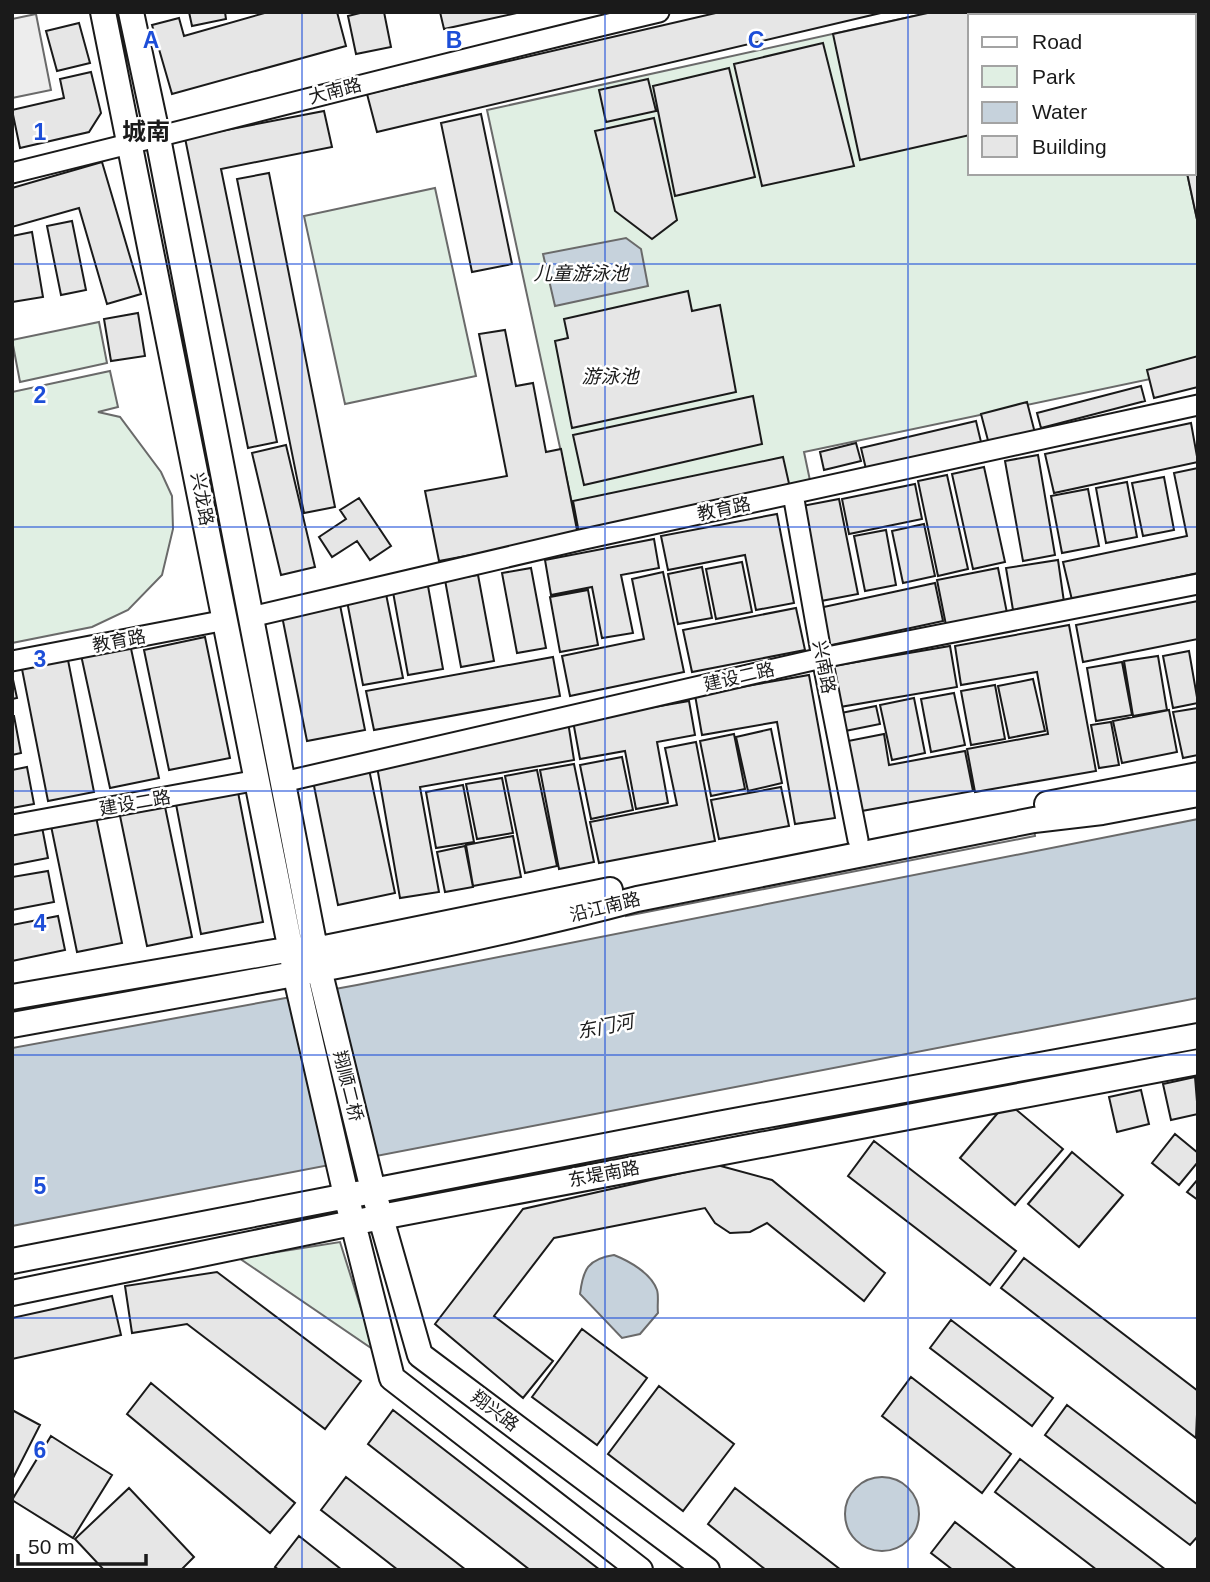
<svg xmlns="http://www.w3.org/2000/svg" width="1210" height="1582" viewBox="0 0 1210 1582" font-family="Helvetica,'Noto Sans SC',sans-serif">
<rect width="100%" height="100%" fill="#fff"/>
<path fill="#e0efe3" stroke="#6a6a6a" stroke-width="2" d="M932 12H1124L1125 16H970V173H1187L1198 224V369L804 452 812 490 580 540 487 110Z
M435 188 476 376 345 404 304 216Z
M99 322 107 363 20 382 12 340Z
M110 371 118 407 98 412 120 417 161 472 172 496 173 529 162 575 128 610 92 627 12 643V392Z
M340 1242 374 1350 239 1258Z"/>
<path fill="#ededed" stroke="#6a6a6a" stroke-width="2" d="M36 14 51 90 12 98V19Z
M1034 828 1035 836 626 916 625 909Z"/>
<path fill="#c6d2dc" stroke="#6a6a6a" stroke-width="2" d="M626 238 641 249 648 286 555 306 543 254Z
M1198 819V998L12 1226V1048L357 985Z
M614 1255C629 1261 651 1273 657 1290 659 1296 657 1306 658 1313L640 1334 622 1338 580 1294C583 1269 588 1259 614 1255Z
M845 1514a37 37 0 1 1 74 0a37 37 0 1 1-74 0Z"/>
<path fill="#e6e6e6" stroke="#1a1a1a" stroke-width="2" d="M189 12H225L226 19 192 26Z
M268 12H337L346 46 172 94 152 25 179 18 184 36Z
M364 12H384L391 47 356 54 348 16Z
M440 12H521L444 29Z
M720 12H885L377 132 367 94Z
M932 12H1010L1011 16H970V135L860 160 833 34Z
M1091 12H1124L1125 16H1092Z
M1153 12H1179L1180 16H1153Z
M79 23 90 63 57 71 46 31Z
M823 43 854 166 762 186 734 64Z
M729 68 755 177 675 196 653 86Z
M91 72 101 113 89 132 20 148 12 110 64 98 60 79Z
M648 79 656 111 606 122 599 90Z
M1194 82 1198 98V224L1187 173H1194Z
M324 111 332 147 221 169 277 442 248 448 185 138Z
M481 114 512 264 472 272 441 123Z
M654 118 677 220 652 239 615 211 595 131Z
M102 162 141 294 107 304 79 208 12 227V188Z
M269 173 335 507 304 513 237 179Z
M72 221 86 290 61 295 47 226Z
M32 232 43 297 12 302V236Z
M688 291 692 311 720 305 736 392 572 428 555 341 568 338 564 319Z
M138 313 145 356 111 361 104 319Z
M505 330 516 386 533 383 546 452 561 449 578 535 439 561 425 491 507 476 479 334Z
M1198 356V387L1154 398 1147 370Z
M1141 386 1145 401 1041 428 1037 413Z
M753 396 762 444 584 485 573 435Z
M1027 402 1036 437 990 448 981 414Z
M976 421 981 442 866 469 861 448Z
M1191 423 1198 462 1054 493 1045 454Z
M856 443 861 461 824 470 820 452Z
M286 445 315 567 281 575 252 453Z
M1038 455 1055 555 1023 561 1005 461Z
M783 457 790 488 579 533 573 501Z
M984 467 1005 562 973 569 952 474Z
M1198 468V573L1072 600 1063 562 1187 536 1174 473Z
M947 475 968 569 938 576 918 481Z
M1164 477 1174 530 1143 536 1132 483Z
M1127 482 1137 537 1106 543 1096 488Z
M915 484 922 519 849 534 842 499Z
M1088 489 1099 546 1062 553 1051 496Z
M359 498 391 546 370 560 357 541 332 557 319 537 346 519 340 510Z
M839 499 858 594 821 601 802 506Z
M777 514 794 603 756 610 745 555 668 570 661 536Z
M924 524 935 576 903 583 892 531Z
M886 530 896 585 865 591 854 536Z
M654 539 659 568 621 575 633 633 602 638 592 587 551 595 545 560Z
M1058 560 1064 602 1013 610 1006 568Z
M742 562 752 612 716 619 706 569Z
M702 567 712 618 678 624 668 574Z
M531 568 546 648 517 653 502 573Z
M998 568 1007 613 946 625 937 580Z
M663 572 684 672 570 696 562 656 644 639 632 579Z
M478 575 494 661 461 667 445 580Z
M935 583 943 621 827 646 819 608Z
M428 586 443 669 408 675 393 592Z
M588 590 598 645 560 652 550 597Z
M386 594 403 678 363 685 347 601Z
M339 600 365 730 307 741 281 611Z
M1198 601V639L1083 662 1076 625Z
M796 608 805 650 692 672 683 630Z
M1069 625 1096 771 975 792 967 749 1048 734 1037 672 961 685 955 646Z
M205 637 230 758 169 770 144 650Z
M130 644 159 778 110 788 81 655Z
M950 646 957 687 840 707 833 666Z
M1189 651 1198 703 1173 708 1163 656Z
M67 655 94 792 48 801 21 664Z
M1158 656 1167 710 1133 716 1124 661Z
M553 657 560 696 374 730 366 691Z
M1122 662 1132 715 1096 721 1087 668Z
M12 675 17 698 12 699Z
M809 675 835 818 795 824 777 722 702 735 695 695Z
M1033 679 1045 731 1009 738 998 686Z
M995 685 1005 739 971 745 961 691Z
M954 693 965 745 931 752 921 699Z
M914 698 925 753 892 760 880 705Z
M689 701 695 735 657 742 668 803 636 809 625 751 580 759 573 721Z
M876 706 880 724 845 731 841 713Z
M1198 708V755L1183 758 1173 712Z
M1169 710 1177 752 1122 763 1113 721Z
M12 716H14L21 753 12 755Z
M568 722 574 760 420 787 439 892 400 898 375 755Z
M1111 722 1119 765 1099 768 1091 725Z
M771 729 782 783 748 791 736 737Z
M734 734 745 789 711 796 700 741Z
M884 734 889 765 965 751 973 791 856 812 843 742Z
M696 742 715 841 599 863 590 822 677 805 665 748Z
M366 755 395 893 338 905 310 766Z
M622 757 633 810 591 819 580 765Z
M574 764 594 862 559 869 540 770Z
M27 767 34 804 12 808V770Z
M537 770 557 866 525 873 505 776Z
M502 778 513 833 477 839 466 784Z
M463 785 474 842 436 848 426 792Z
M237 787 263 922 201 934 175 799Z
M781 787 789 826 719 839 711 800Z
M164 802 192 937 147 946 119 811Z
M95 812 122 943 77 952 50 821Z
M42 827 48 858 12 865V833Z
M513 836 521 877 473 886 466 845Z
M465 846 473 887 445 892 437 852Z
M48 871 54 902 12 910V877Z
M58 916 65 950 12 961V925Z
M1195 1077 1198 1114 1171 1120 1163 1084Z
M1141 1090 1149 1124 1117 1132 1109 1097Z
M1007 1102 1063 1149 1015 1205 960 1158Z
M1175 1134 1198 1153V1162L1179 1185 1152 1163Z
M874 1141 1016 1251 990 1285 848 1176Z
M1072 1152 1123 1195 1079 1247 1028 1204Z
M717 1165 772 1180 885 1273 864 1301 767 1223 750 1232 730 1233 715 1223 705 1208 554 1238 494 1316 553 1361 523 1398 435 1324 523 1209Z
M1198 1179V1200L1187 1192Z
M1024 1258 1198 1391 1196 1438 1001 1288Z
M217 1272 361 1381 325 1429 187 1324 132 1333 125 1286Z
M112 1296 121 1335 12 1359V1318Z
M951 1320 1053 1398 1032 1426 930 1348Z
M582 1329 647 1378 597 1445 532 1397Z
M911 1377 1011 1454 982 1493 882 1416Z
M151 1383 295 1503 270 1533 127 1414Z
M659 1386 734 1444 683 1511 608 1454Z
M1067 1405 1198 1505V1536L1190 1545 1045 1435Z
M12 1410 40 1425 12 1480Z
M393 1410 600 1570H530L368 1444Z
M51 1436 112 1475 73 1538 12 1500Z
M1020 1459 1166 1570H1097L995 1492Z
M346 1477 466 1570H398L321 1510Z
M129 1488 194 1557 181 1570H104L75 1539Z
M735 1488 841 1570H766L708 1524Z
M955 1522 1017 1570H953L931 1553Z
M299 1536 342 1570H279L275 1567Z"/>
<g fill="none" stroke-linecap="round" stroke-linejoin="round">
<g stroke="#1a1a1a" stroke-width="23">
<path id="minor" d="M1195 12 1198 24
M12 173C228 120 443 63 659 12
M793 494 822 658 858 840
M251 617 580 540 1198 405
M12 661 226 620
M283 782 822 658 1198 584
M12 825 258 780"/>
</g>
<g stroke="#1a1a1a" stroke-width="28">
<path id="major" d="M103 12 298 986 346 1195 392 1378 640 1570
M131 12 158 138 319 969 373 1190 420 1355 707 1570
M1047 804 1198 775
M12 997 292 949 315 950 610 890
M12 1025C220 987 433 953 637 899L1034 820 1102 812 1198 794
M12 1261 718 1124 1198 1036
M12 1293 381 1217 1198 1062"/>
</g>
<use href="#minor" stroke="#fff" stroke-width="19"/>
<use href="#major" stroke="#fff" stroke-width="24"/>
</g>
<path fill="none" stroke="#1d4ed8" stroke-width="2" stroke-opacity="0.55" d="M302 12V1570M605 12V1570M908 12V1570M12 264H1198M12 527H1198M12 791H1198M12 1055H1198M12 1318H1198"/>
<g text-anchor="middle" stroke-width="5" stroke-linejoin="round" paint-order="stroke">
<g font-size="18" fill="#1a1a1a" stroke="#fff">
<text transform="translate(335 91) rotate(-15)" y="6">大南路</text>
<text transform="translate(202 499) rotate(79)" y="6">兴龙路</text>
<text transform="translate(724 509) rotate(-12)" y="6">教育路</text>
<text transform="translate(119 641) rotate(-11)" y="6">教育路</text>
<text transform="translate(824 667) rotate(79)" y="6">兴南路</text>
<text transform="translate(739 677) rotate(-13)" y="6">建设二路</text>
<text transform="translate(135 803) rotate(-10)" y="6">建设二路</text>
<text transform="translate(605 907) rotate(-14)" y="6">沿江南路</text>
<text transform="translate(348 1086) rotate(76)" y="6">翔顺二桥</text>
<text transform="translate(604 1174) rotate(-11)" y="6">东堤南路</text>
<text transform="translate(495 1411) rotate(37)" y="6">翔兴路</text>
</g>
<g font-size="19" font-style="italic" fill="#1a1a1a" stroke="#fff">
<text x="581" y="280">儿童游泳池</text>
<text x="610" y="383">游泳池</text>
<text transform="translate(605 1026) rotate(-11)" y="7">东门河</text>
</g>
<g font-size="24" font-weight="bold" fill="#1a1a1a" stroke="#fff">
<text x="146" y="140">城南</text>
</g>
</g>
<g font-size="23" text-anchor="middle" font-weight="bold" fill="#1d4ed8" stroke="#fff" stroke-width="5" stroke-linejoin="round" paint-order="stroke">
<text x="151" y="48">A</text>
<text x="454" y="48">B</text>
<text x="756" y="48">C</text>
<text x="40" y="140">1</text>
<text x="40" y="403">2</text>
<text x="40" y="667">3</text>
<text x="40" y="931">4</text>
<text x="40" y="1194">5</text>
<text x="40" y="1458">6</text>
</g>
<rect width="1210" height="1582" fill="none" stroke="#1a1a1a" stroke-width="28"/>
<rect x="968" y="14" width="228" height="161" fill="#ffffff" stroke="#a3a3a3" stroke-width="2"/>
<rect x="982" y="37" width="35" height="10" fill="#ffffff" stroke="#a3a3a3" stroke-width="2"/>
<text x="1032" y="49" font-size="21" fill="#1a1a1a">Road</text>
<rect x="982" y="66" width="35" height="21" fill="#e0efe3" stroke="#a3a3a3" stroke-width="2"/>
<text x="1032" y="84" font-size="21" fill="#1a1a1a">Park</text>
<rect x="982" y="102" width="35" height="21" fill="#c6d2dc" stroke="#a3a3a3" stroke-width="2"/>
<text x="1032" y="119" font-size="21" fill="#1a1a1a">Water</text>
<rect x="982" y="136" width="35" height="21" fill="#e6e6e6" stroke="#a3a3a3" stroke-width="2"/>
<text x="1032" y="154" font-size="21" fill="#1a1a1a">Building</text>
<path d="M18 1554v10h128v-10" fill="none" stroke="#1a1a1a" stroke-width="3.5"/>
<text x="28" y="1554" font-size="21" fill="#1a1a1a" stroke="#ffffff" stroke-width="5" paint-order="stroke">50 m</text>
</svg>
